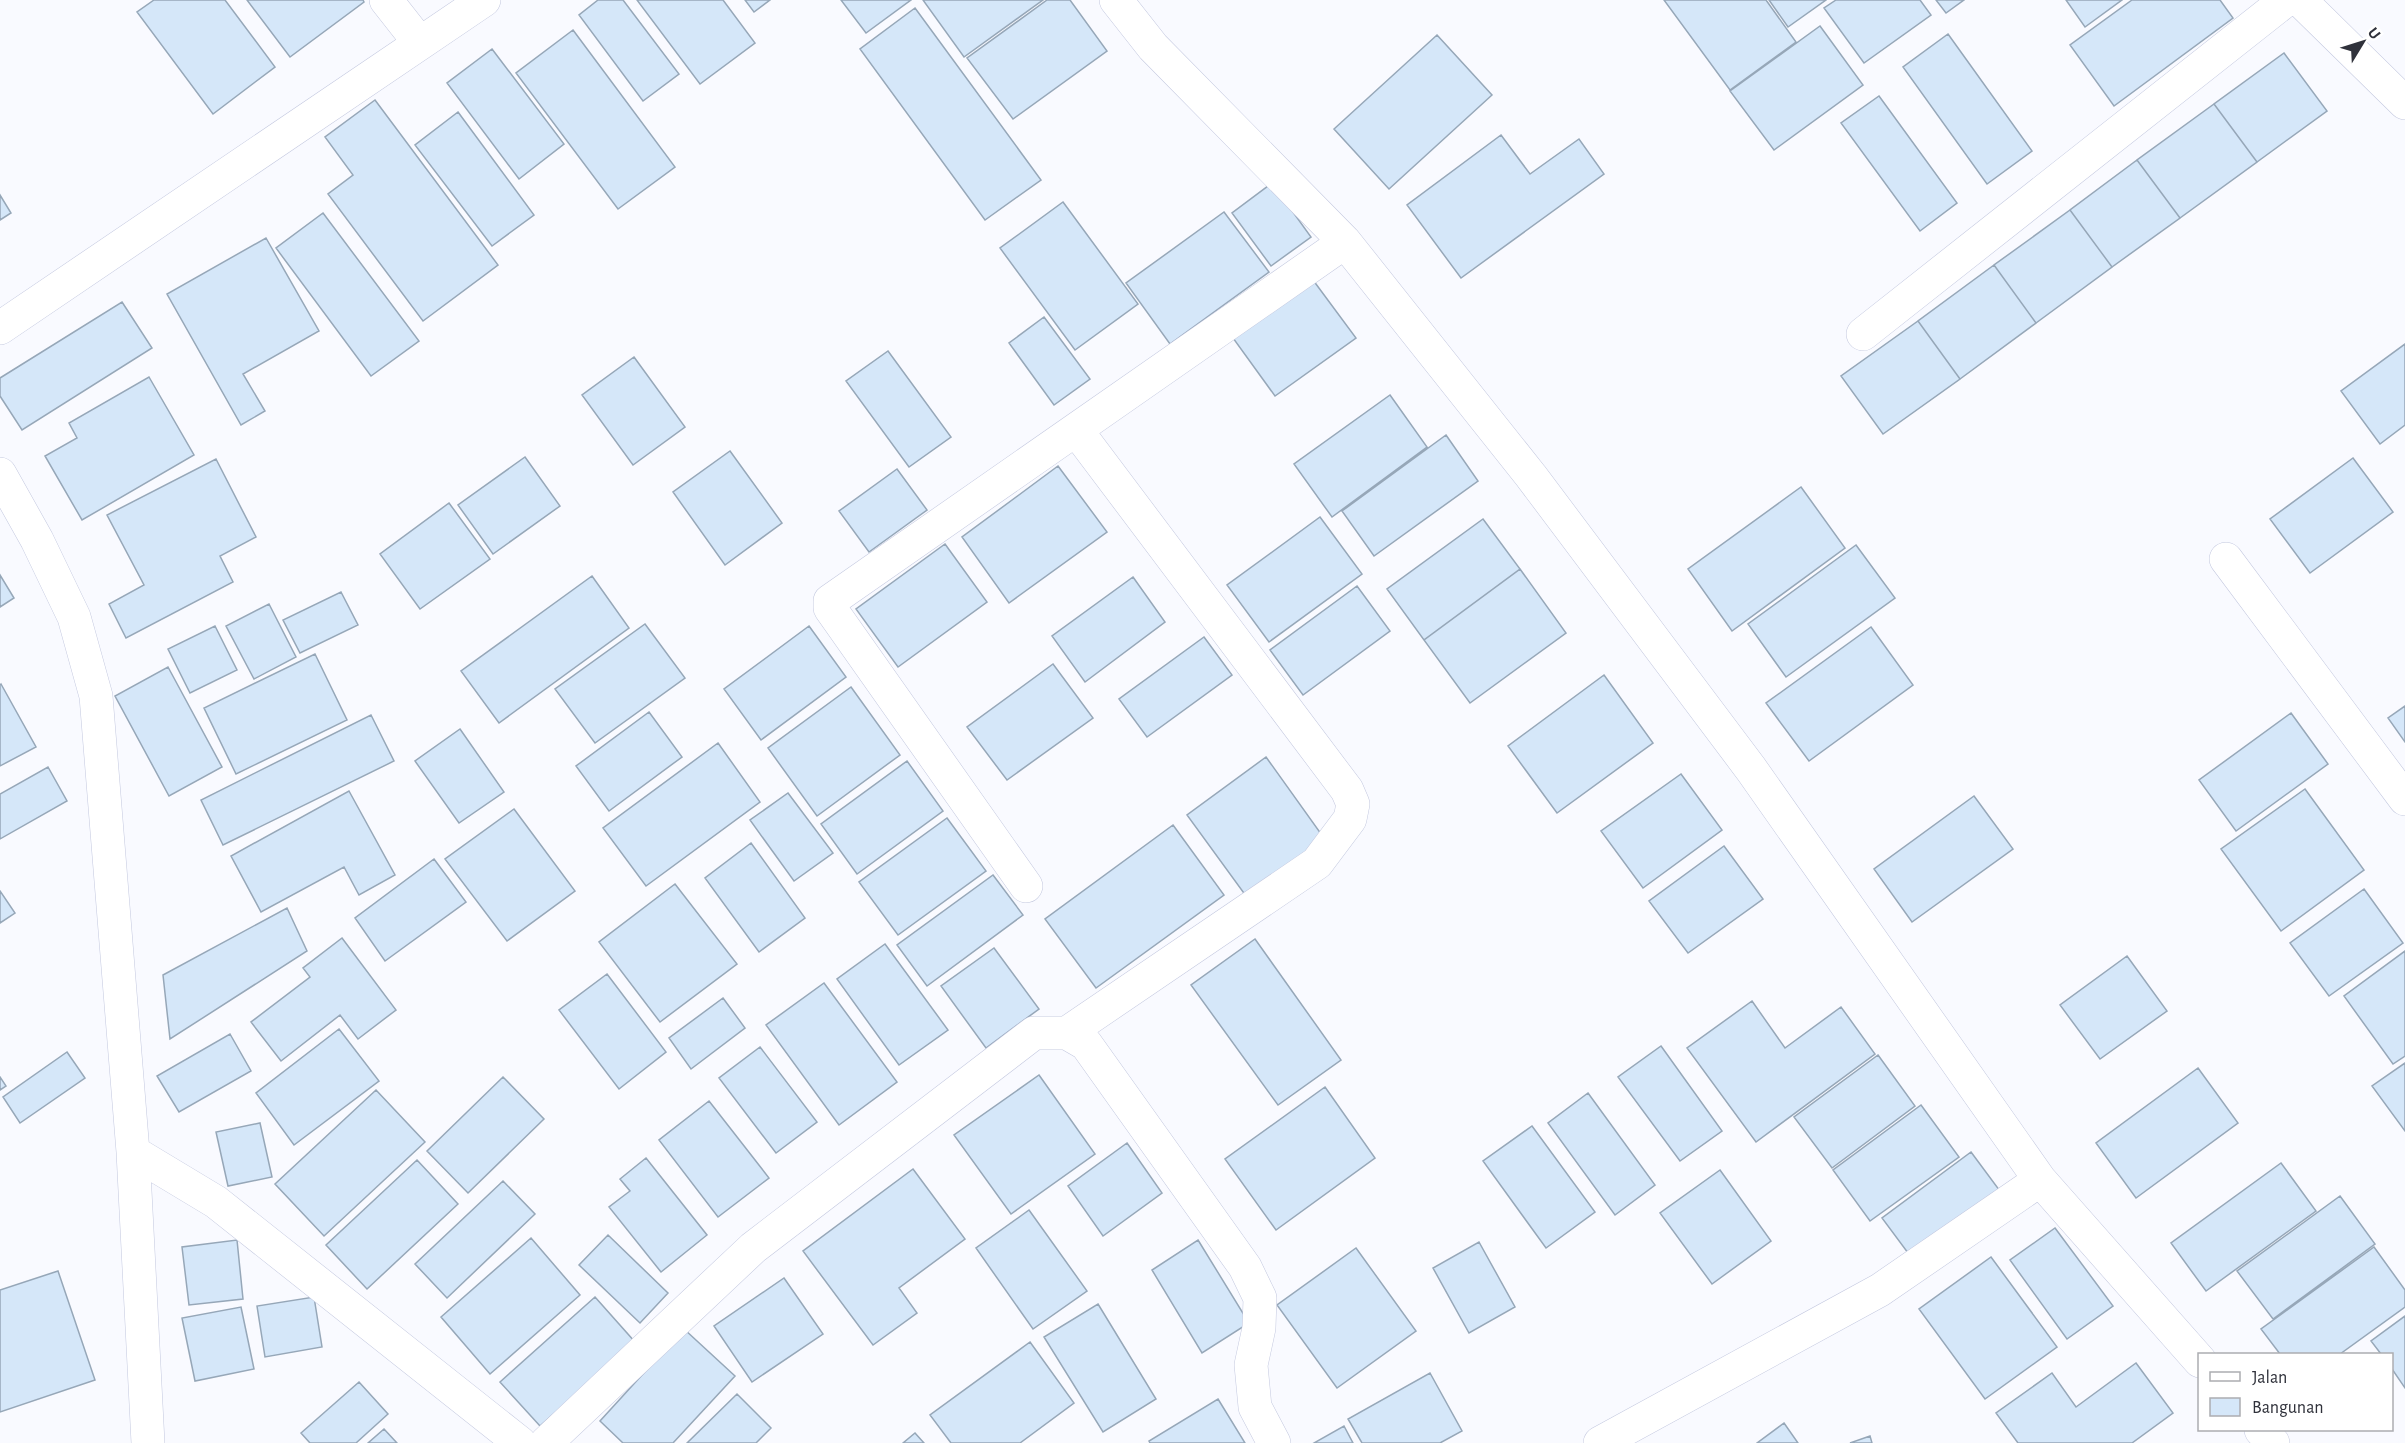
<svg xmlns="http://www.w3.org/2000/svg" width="2405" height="1443" viewBox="0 0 2405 1443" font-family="'Alegreya Sans',sans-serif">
<rect width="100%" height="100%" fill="#f9faff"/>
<path fill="#d5e7f9" stroke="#96a7b8" stroke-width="1.5" d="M154 0H225L275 67 213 114 137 12Z
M247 0H363L364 2 290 57Z
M598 0H623L679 74 643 101 579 15Z
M637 0H723L755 43 700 84Z
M745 0H770L754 12Z
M841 0H911L866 33Z
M923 0H1043L964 57Z
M1047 0H1070L1107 51 1013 119 967 58Z
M1664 0H1766L1796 42 1730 90Z
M1769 0H1826L1788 27Z
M1836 0H1920L1931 15 1864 63 1824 8Z
M1936 0H1964L1946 13Z
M2066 0H2122L2085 27Z
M2132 0H2220L2233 18 2114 106 2070 45Z
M915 8 1041 180 985 220 860 49Z
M1820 26 1863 85 1774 150 1730 91Z
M573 30 675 167 618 209 516 73Z
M1948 34 2032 151 1987 184 1903 67Z
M1437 35 1492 95 1389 189 1334 129Z
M492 49 564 144 519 179 447 83Z
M2284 53 2327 111 2257 162 2214 104Z
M1879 96 1957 203 1920 231 1841 123Z
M375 100 498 265 423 321 328 194 353 175 325 137Z
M2214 104 2257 162 2180 218 2137 160Z
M458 112 534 215 492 246 415 145Z
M1501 135 1530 174 1579 139 1604 174 1461 278 1407 205Z
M2137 160 2180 218 2112 267 2070 210Z
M1272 183 1311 237 1271 266 1232 213Z
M0 195 11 213 0 220Z
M1063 202 1138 304 1075 350 1000 248Z
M2070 210 2112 267 2036 323 1994 265Z
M1224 212 1269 272 1170 344 1126 283Z
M323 213 419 341 371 376 276 248Z
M266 238 319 331 243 374 265 411 241 425 167 294Z
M1994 265 2036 323 1960 379 1918 321Z
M1313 280 1356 338 1275 396 1233 338Z
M122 302 152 348 22 430 0 396V378Z
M1044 317 1090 379 1054 405 1009 343Z
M1918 321 1960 379 1883 434 1841 376Z
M2405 344V425L2380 444 2341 391Z
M888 351 951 437 909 467 846 381Z
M634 357 685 427 633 465 582 395Z
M149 377 194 455 82 520 45 456 77 438 69 423Z
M1390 395 1427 447 1332 517 1294 464Z
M1446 435 1478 481 1374 556 1342 511Z
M730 451 782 523 725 565 673 492Z
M525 457 560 506 493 554 458 505Z
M2353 458 2393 512 2310 573 2270 519Z
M216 459 256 537 220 556 233 582 126 638 109 604 144 585 107 515Z
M1058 466 1107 532 1009 603 962 537Z
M897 469 927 510 869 552 839 511Z
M1801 487 1845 548 1732 631 1688 569Z
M449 503 490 559 420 609 380 554Z
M1320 517 1362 574 1269 642 1227 585Z
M1483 519 1520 569 1424 640 1387 589Z
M945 544 987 602 898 667 856 609Z
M1856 545 1895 598 1786 677 1748 624Z
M1520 569 1566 633 1470 703 1424 640Z
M0 575 14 598 0 607Z
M592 576 629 628 499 723 461 671Z
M1133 577 1165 622 1085 682 1052 636Z
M1357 586 1390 631 1303 695 1270 650Z
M341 592 358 625 300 653 283 620Z
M269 604 296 657 254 679 226 626Z
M645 624 685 678 595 743 555 689Z
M215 626 237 670 190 693 168 649Z
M809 626 846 677 761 740 724 689Z
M1871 627 1913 685 1809 761 1766 703Z
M1204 637 1232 675 1147 737 1119 699Z
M315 654 347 720 236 774 204 708Z
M1053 664 1093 718 1007 780 967 727Z
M168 667 222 767 169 796 115 696Z
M1604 675 1653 743 1557 813 1508 746Z
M1 684 36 747 0 766V685Z
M851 687 900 755 817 816 768 748Z
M2405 706V742L2388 718Z
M649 712 682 757 609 811 576 766Z
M2291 713 2328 764 2236 831 2199 780Z
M371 715 394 761 223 845 201 800Z
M460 729 504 792 459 823 415 761Z
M718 743 760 802 646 886 603 828Z
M1266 757 1324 838 1246 896 1187 815Z
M907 761 943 811 857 874 821 824Z
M48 767 67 801 0 839V794Z
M1681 774 1722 830 1643 888 1601 831Z
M2305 789 2364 870 2281 931 2221 849Z
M349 791 395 875 359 895 344 867 261 912 231 856Z
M788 793 833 853 794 881 750 820Z
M1974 796 2013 849 1912 922 1874 869Z
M514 809 575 891 507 941 445 859Z
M947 818 986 871 898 935 859 882Z
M1173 825 1224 895 1096 988 1045 919Z
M751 843 805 918 759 952 705 878Z
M1724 846 1763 899 1688 953 1649 901Z
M434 859 466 902 385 961 355 918Z
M993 875 1023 915 927 986 897 945Z
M675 884 737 964 660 1022 599 942Z
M2364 889 2403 943 2329 996 2290 943Z
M0 891 15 913 0 923Z
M287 908 307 951 170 1039 163 975Z
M342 938 396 1010 358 1039 340 1015 281 1061 251 1022 310 977 303 968Z
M1255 939 1341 1060 1278 1105 1191 985Z
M885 944 948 1030 899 1065 837 979Z
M994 948 1039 1009 986 1048 941 986Z
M2405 951V1056L2393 1064 2344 996Z
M2127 956 2167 1011 2100 1059 2060 1005Z
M607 974 666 1052 619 1089 559 1010Z
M824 983 897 1082 839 1125 766 1025Z
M723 998 745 1028 691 1069 669 1038Z
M1752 1001 1785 1048 1841 1007 1875 1054 1756 1142 1687 1048Z
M339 1029 379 1081 294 1145 256 1093Z
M230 1034 251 1071 179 1112 157 1076Z
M1661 1046 1722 1131 1680 1161 1618 1077Z
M760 1047 817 1122 776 1153 719 1078Z
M67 1052 85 1078 20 1123 3 1097Z
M1878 1055 1915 1106 1832 1168 1794 1117Z
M2405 1063V1131L2372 1086Z
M2198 1068 2238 1123 2136 1198 2096 1143Z
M1039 1075 1095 1154 1011 1214 954 1135Z
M0 1077 6 1086 0 1090Z
M503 1077 544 1119 468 1193 427 1151Z
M1325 1087 1375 1158 1276 1230 1225 1159Z
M376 1090 425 1142 324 1236 275 1184Z
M1588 1093 1655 1185 1615 1215 1548 1123Z
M709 1101 769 1178 718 1217 659 1140Z
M1921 1105 1959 1157 1870 1221 1833 1170Z
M260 1123 272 1177 228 1186 216 1132Z
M1532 1126 1595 1212 1546 1248 1483 1161Z
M1127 1143 1162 1193 1103 1236 1068 1186Z
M1971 1152 2000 1191 1911 1257 1882 1218Z
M646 1158 707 1235 661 1272 609 1207 630 1191 620 1179Z
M417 1160 458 1204 367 1289 326 1245Z
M2281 1163 2316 1211 2206 1291 2171 1243Z
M913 1169 965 1239 899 1288 917 1313 873 1345 803 1251Z
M1720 1170 1771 1241 1712 1284 1660 1213Z
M503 1181 535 1214 447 1298 415 1264Z
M2340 1196 2375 1244 2273 1319 2237 1271Z
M1029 1210 1087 1291 1033 1329 976 1248Z
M2055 1228 2113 1306 2067 1339 2010 1260Z
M608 1235 668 1293 640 1323 579 1265Z
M531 1238 580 1295 490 1374 441 1317Z
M237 1240 243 1299 189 1305 182 1247Z
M1198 1240 1249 1323 1202 1353 1152 1270Z
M1479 1242 1515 1307 1469 1333 1433 1268Z
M2374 1247 2405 1290V1307L2340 1354H2280L2261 1329Z
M1356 1248 1416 1331 1337 1388 1277 1305Z
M1991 1257 2057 1347 1985 1399 1919 1309Z
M58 1271 95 1380 0 1412V1290Z
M784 1278 823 1334 752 1382 714 1326Z
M314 1297 322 1347 265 1357 257 1306Z
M595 1297 635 1342 540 1426 500 1382Z
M1098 1304 1156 1399 1103 1432 1044 1337Z
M241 1307 254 1369 195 1381 182 1318Z
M2405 1316V1388L2392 1369V1354H2381L2371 1341Z
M684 1329 735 1376 673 1443H623L600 1421Z
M1030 1342 1074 1403 1020 1443H951L930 1415Z
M2136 1363 2173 1413 2132 1443H2018L1996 1413 2052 1373 2076 1407Z
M1430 1373 1462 1431 1440 1443H1362L1348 1419Z
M359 1382 388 1414 356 1443H310L301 1433Z
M737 1394 771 1428 756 1443H687Z
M1218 1399 1245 1443H1150L1149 1441Z
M1784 1423 1798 1443H1757Z
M1344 1426 1353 1443H1314Z
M384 1429 397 1443H368Z
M915 1433 924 1443H903Z
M1870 1436 1872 1443H1850Z"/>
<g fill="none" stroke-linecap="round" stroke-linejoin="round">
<g stroke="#c3c8df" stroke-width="34">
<path id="minor" d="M386 0 419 42
M1116 0 1153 47 1345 242 1531 476 1751 769 2040 1180 2200 1361
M2300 0 2405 103
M0 328 484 0
M1863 334 2286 0
M0 474 37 540 74 617 96 696 133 1152 148 1443
M2226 559 2405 799
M1026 886 830 608V601L1345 242
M1067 1033 1317 863 1350 819 1353 804 1347 790 1077 431
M133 1152 216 1202 520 1443
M2261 1430 2273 1443
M546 1443 753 1248 1034 1033H1067L1086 1044 1245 1267 1260 1298 1259 1328 1251 1365 1255 1407 1274 1443
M1600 1443 1880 1290 2040 1180"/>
</g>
<use href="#minor" stroke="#fff" stroke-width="33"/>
</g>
<rect x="2198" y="1353" width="195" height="78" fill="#ffffff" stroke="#acadb1" stroke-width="1.5"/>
<rect x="2210" y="1372" width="30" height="9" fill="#ffffff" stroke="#acadb1" stroke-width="1.5"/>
<text x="2252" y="1383" font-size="18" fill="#30323b">Jalan</text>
<rect x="2210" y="1398" width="30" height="18" fill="#d5e7f9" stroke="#acadb1" stroke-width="1.5"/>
<text x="2252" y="1413" font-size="18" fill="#30323b">Bangunan</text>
<g transform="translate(2363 42) rotate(52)" stroke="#ffffff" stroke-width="4.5" paint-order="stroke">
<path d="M0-4.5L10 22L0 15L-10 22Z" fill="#30323b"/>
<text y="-9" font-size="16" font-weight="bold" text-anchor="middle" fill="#30323b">U</text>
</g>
</svg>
